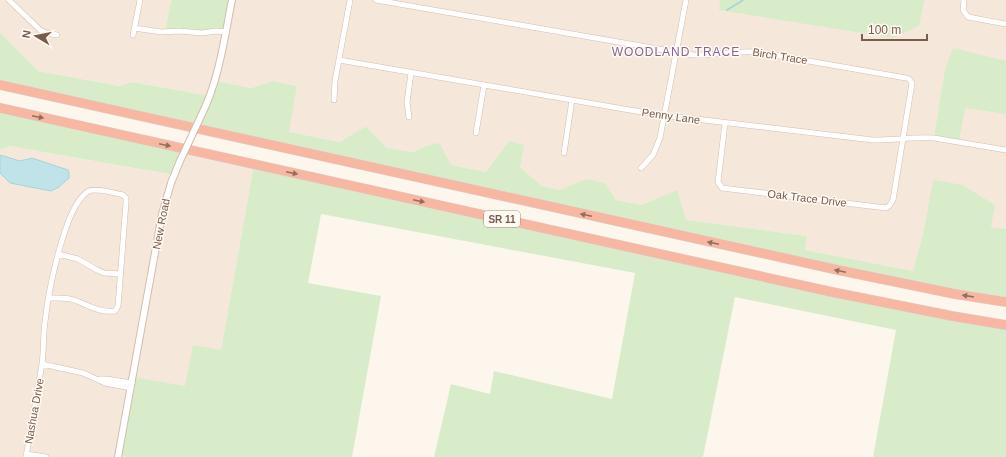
<svg xmlns="http://www.w3.org/2000/svg" width="1006" height="457" viewBox="0 0 1006 457" font-family="Helvetica,sans-serif">
<rect width="100%" height="100%" fill="#fdf6ec"/>
<path fill="#f5e8da" d="M0 0H171L165 32 232 0H1006V229L991 227 924 230 913 271 805 250 807 236 685 220 677 191 642 205 616 200 605 183 586 180 560 190 542 186 520 167 486 172 451 165 434 143 413 152 387 148 366 126 340 142 288 132 297 86 273 81 251 88 215 82 210 96 132 82 119 86 38 71 0 32Z
M9 146 173 175 186 149 254 164 221 350 119 456 127 457H0V150Z"/>
<path fill="#d8ecc9" d="M171 0H232L226 32H165Z
M720 0H924L919 26 893 38 719 10Z
M0 32 38 71 119 86 132 82 210 96 215 81 251 88 273 81 297 86 289 132 340 142 366 126 387 148 413 152 434 143 440 144 451 165 486 172 509 141 524 145 520 167 542 186 560 190 586 179 605 183 616 200 642 205 677 190 686 220 807 236 805 250 913 271 924 230 933 180 963 185 995 205 991 227 1006 229V302L0 85Z
M953 48 1006 61V114L965 108 959 142 934 138 945 69Z
M0 108 186 149 174 175 9 146 0 150Z
M254 164 1006 325V457H873L896 330 735 297 703 457H434L451 384 490 394 494 371 612 399 635 273 321 214 308 283 381 296 352 457H127L119 456 133 377 185 386 193 345 221 350Z"/>
<path fill="#bfe3e8" stroke="#a5d3da" d="M0 155 20 161 32 158 68 170 69 173V178L59 187 51 191 10 183 0 173Z"/>
<g fill="none" stroke-linecap="round" stroke-linejoin="round">
<path stroke="#a5d3da" stroke-width="1.5" d="M727 10 743 0"/>
<g stroke="#d1beb0" stroke-width="6">
<path id="minor" d="M9 0 40 30 46 33 57 35
M376 0 693 55C715 56 736 50 757 52L906 78 909 79 912 83 893 200 890 205 886 208 722 188 718 182 725 123
M964 0 963 10 968 17 1006 24
M134 28 161 32 179 31 202 33 216 31 226 32
M133 35 140 0
M339 60 653 114 873 140C893 140 914 137 934 138L1006 150
M334 100 335 81 350 0
M409 117 407 102 411 73
M476 133 484 85
M564 153 572 100
M641 168 653 155 660 138 686 0
M58 254 78 259 97 270 104 273 121 274
M42 364 83 373 105 383 131 388
M99 379H106L132 383
M26 454 46 457
M26 457 42 364C44 350 43 336 45 322 48 294 64 208 87 192 94 187 115 193 123 195L126 198V203L118 306 115 311C99 313 88 305 74 300 66 297 57 298 49 298"/>
</g>
<g stroke="#d1beb0" stroke-width="8">
<path id="tertiary" d="M201 116C219 80 224 40 232 0
M118 457 162 214 171 183 180 161"/>
</g>
<g stroke="#dad1cd" stroke-width="10">
<path id="motorway" d="M0 85 838 270 955 294 1006 302
M0 108 832 292 952 316 1006 325"/>
</g>
<use href="#minor" stroke="#fff" stroke-width="5"/>
<use href="#tertiary" stroke="#fff" stroke-width="6"/>
<use href="#motorway" stroke="#f7b7a3" stroke-width="9"/>
<g stroke="#d1beb0" stroke-width="8" stroke-linecap="butt">
<path id="tertiary-bridge" d="M180 161 201 116"/>
</g>
<use href="#tertiary-bridge" stroke="#fff" stroke-width="6"/>
</g>
<defs><path id="oneway-solid" d="M-6-.8H1V-3.2L6.5 0L1 3.2V.8H-6Z"/></defs>
<g fill="#936e5e">
<use href="#oneway-solid" transform="translate(38 117) rotate(12)"/>
<use href="#oneway-solid" transform="translate(165 145) rotate(12)"/>
<use href="#oneway-solid" transform="translate(292 173) rotate(12)"/>
<use href="#oneway-solid" transform="translate(419 201) rotate(12)"/>
<use href="#oneway-solid" transform="translate(586 215) rotate(-168)"/>
<use href="#oneway-solid" transform="translate(713 243) rotate(-168)"/>
<use href="#oneway-solid" transform="translate(840 271) rotate(-168)"/>
<use href="#oneway-solid" transform="translate(968 296) rotate(-171)"/>
</g>
<g text-anchor="middle" stroke-width="3" stroke-linejoin="round" paint-order="stroke">
<rect fill="#fffaf3" stroke="#a28b7f" stroke-width="1" x="484" y="211" width="36" height="16" rx="3"/>
<g font-size="10" font-weight="bold" fill="#7a5c4d">
<text x="502" y="223">SR 11</text>
</g>
<g font-size="11" fill="#7a5c4d" stroke="#fffaf3">
<text transform="translate(780 56) rotate(9)" y="4">Birch Trace</text>
<text transform="translate(671 116) rotate(8)" y="4">Penny Lane</text>
<text transform="translate(807 198) rotate(7)" y="4">Oak Trace Drive</text>
<text transform="translate(161 224) rotate(-79)" y="4">New Road</text>
<text transform="translate(34 411) rotate(-80)" y="4">Nashua Drive</text>
</g>
<g font-size="12" letter-spacing="1" fill="#846695" stroke="#fffaf3">
<text x="676" y="56">WOODLAND TRACE</text>
</g>
</g>
<g transform="translate(36 36) rotate(280)" stroke="#fffaf3" stroke-width="3" paint-order="stroke">
<path d="M0-3L7 15L0 10L-7 15Z" fill="#7a5c4d"/>
<text y="-6" font-size="11" font-weight="bold" text-anchor="middle" fill="#7a5c4d">N</text>
</g>
<path d="M862 34v6h65v-6" fill="none" stroke="#7a5c4d" stroke-width="2"/>
<text x="868" y="34" font-size="12" fill="#7a5c4d" stroke="#fffaf3" stroke-width="3" paint-order="stroke">100 m</text>
</svg>
